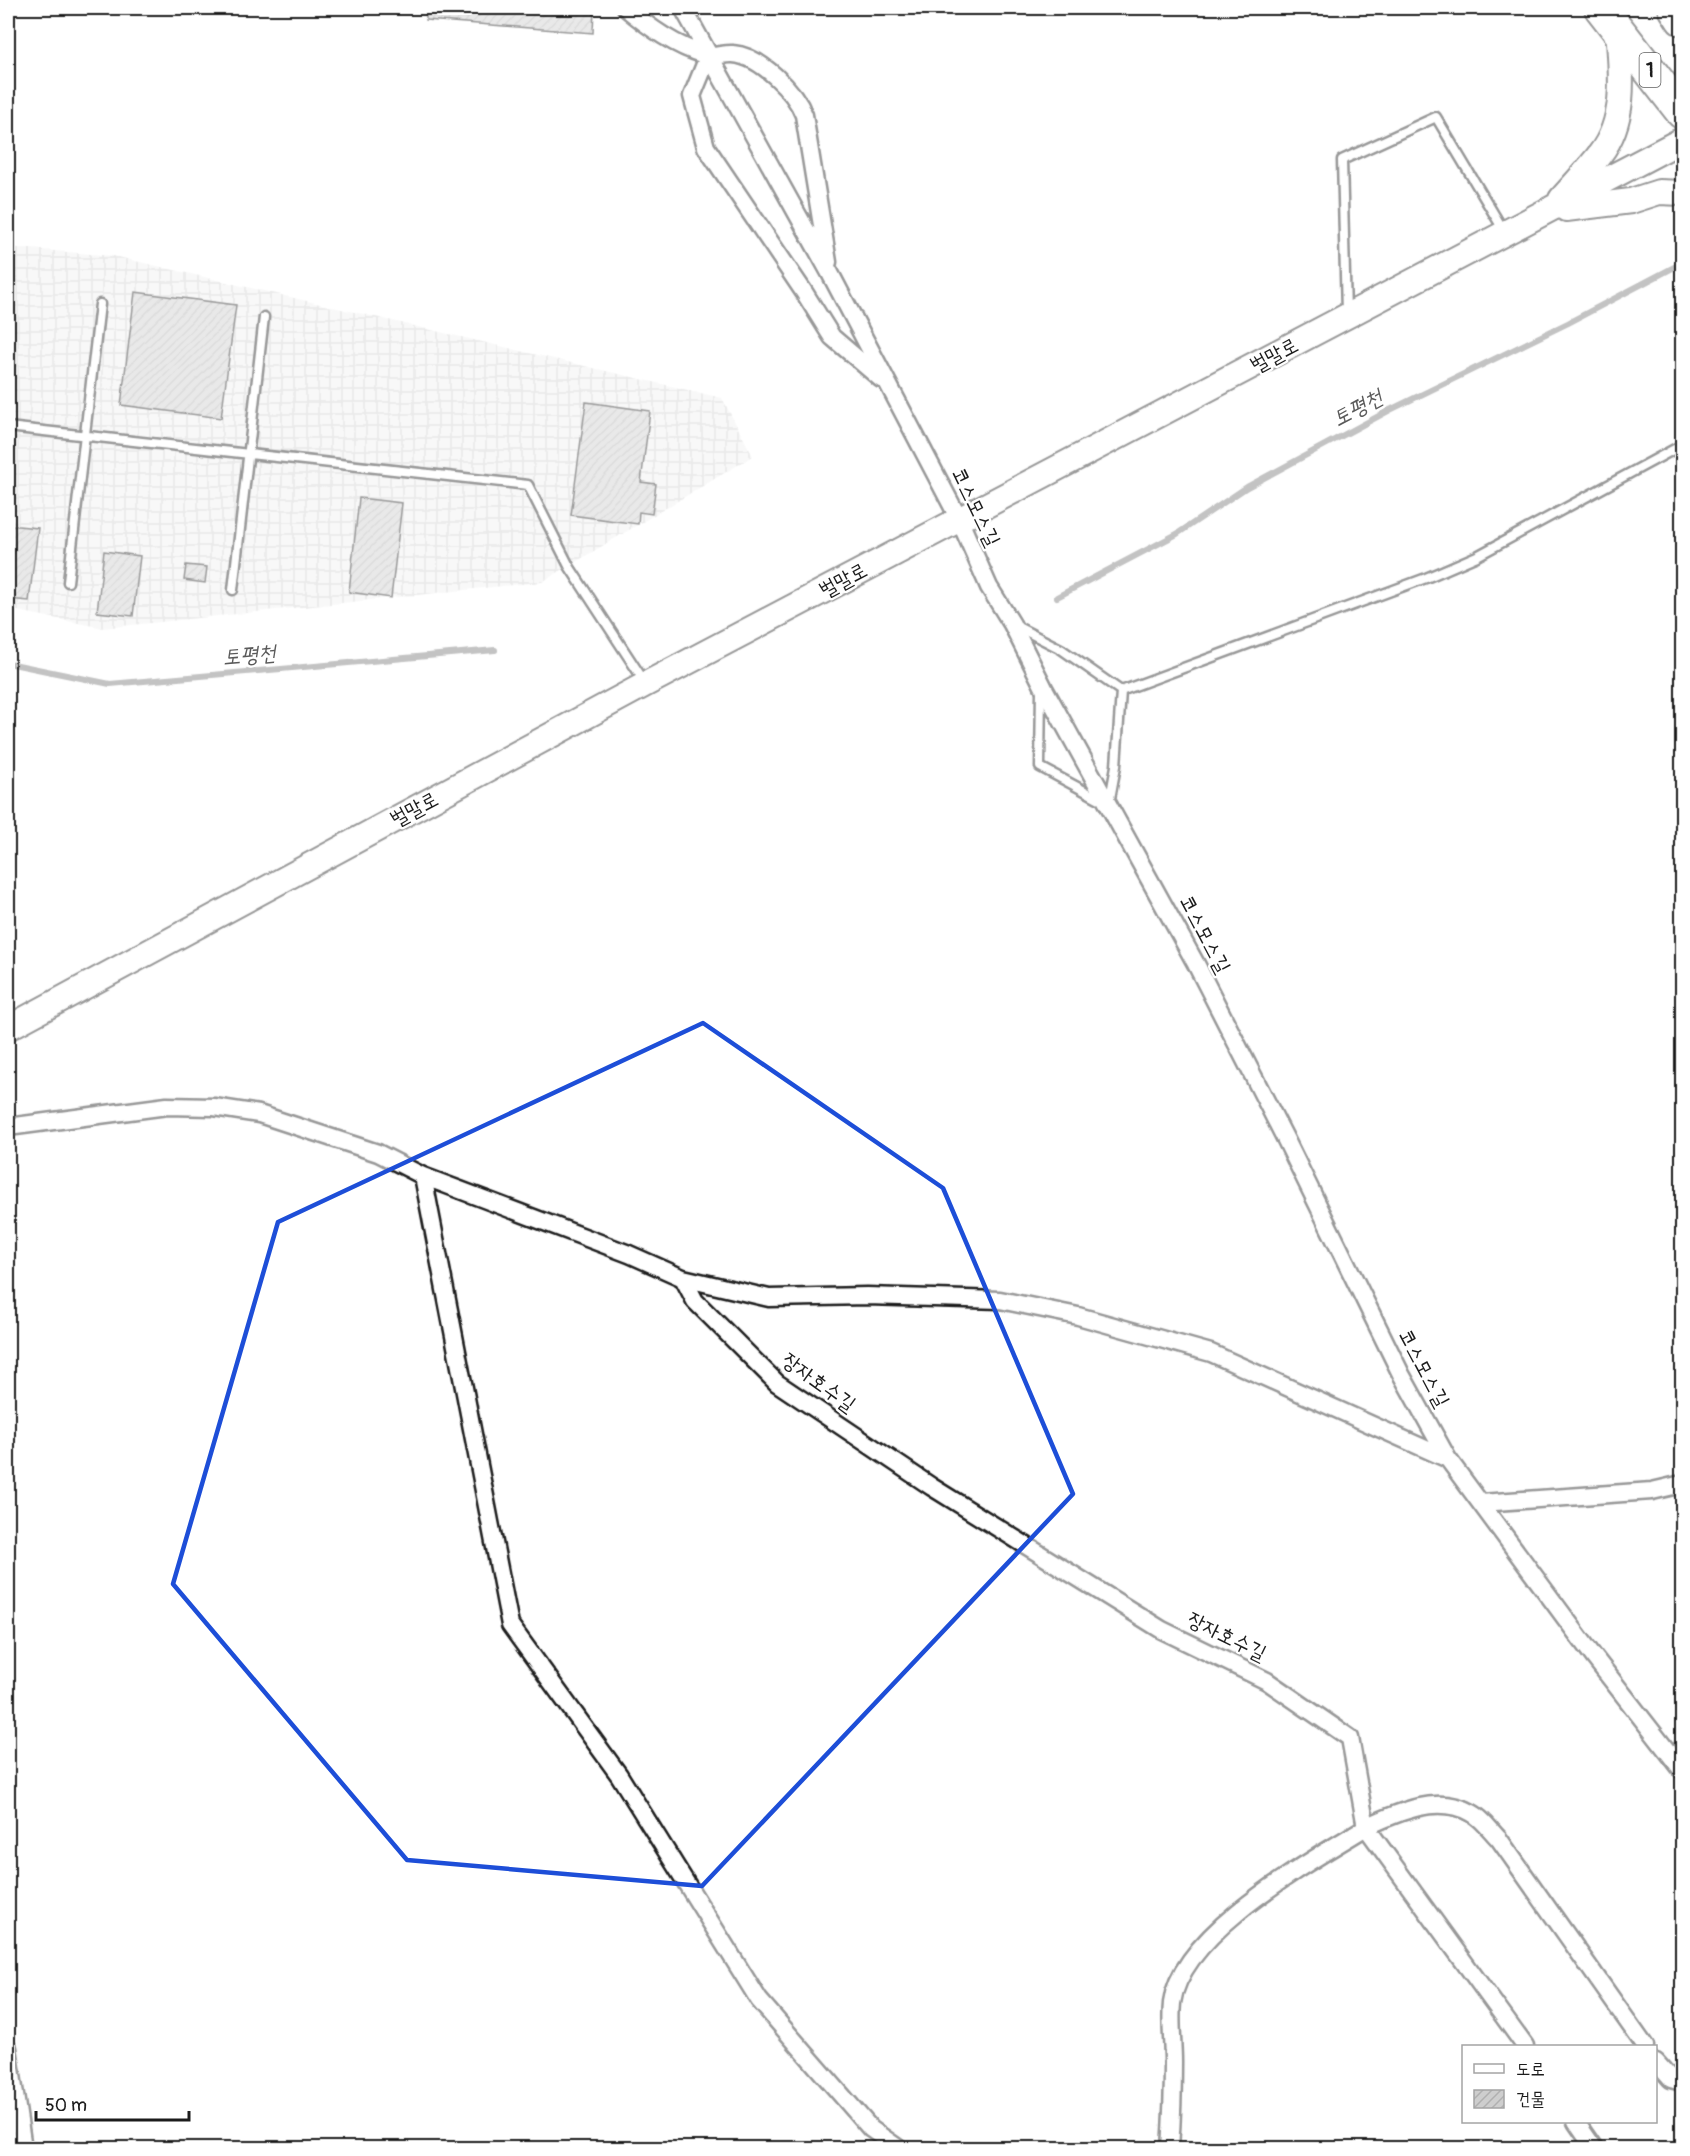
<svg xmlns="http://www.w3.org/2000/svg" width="1690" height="2156" viewBox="0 0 1690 2156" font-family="Pangolin,'Poor Story',sans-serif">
<defs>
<pattern id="industrial-grid" width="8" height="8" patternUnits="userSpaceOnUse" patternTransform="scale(1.5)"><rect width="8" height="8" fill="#f0f0f0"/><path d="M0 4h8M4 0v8" fill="none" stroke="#cdcdcd"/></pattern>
<pattern id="building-hatch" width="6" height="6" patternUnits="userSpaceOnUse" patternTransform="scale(1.5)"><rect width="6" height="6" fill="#cecece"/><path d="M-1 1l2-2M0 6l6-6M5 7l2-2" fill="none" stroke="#b0b0b0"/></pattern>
</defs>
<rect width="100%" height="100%" fill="#fff"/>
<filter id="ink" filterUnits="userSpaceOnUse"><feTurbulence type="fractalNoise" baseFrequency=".0167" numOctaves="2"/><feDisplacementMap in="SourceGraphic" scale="12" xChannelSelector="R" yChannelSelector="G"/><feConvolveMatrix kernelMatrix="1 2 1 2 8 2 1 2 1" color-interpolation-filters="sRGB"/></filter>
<g filter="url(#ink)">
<path fill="url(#industrial-grid)" d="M8 247 114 256 722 398 753 456 542 582 103 628 8 609Z"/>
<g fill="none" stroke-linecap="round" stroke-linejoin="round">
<path stroke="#7a7a7a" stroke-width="6" d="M1057 597 1177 534 1247 487 1390 410 1568 323 1682 263
M8 663 110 684 495 650"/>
</g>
<path fill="url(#building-hatch)" stroke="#1c1c1c" stroke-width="1.5" d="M426 8H594L593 33 426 20Z
M135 292 236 305 221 418 121 405Z
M586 402 650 411 641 482 656 484 652 514 639 512 638 524 571 515Z
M359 498 402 503 391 598 349 592Z
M8 525 38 528 29 601 8 599Z
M104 551 140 556 133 616 97 612Z
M186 565 207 567 205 583 184 580Z"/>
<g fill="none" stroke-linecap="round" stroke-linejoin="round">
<g stroke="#1c1c1c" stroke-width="13">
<path id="lane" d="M1346 313 1342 160 1436 117 1504 231
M8 427 528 485 569 566 644 681
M68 582 100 304
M233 590 264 317
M1016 626 1061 649 1121 691 1116 766 1109 804 1040 767 1041 688
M1121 691 1426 578 1477 556 1682 445"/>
</g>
<g stroke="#1c1c1c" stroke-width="21">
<path id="street" d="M626 8C650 28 675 46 705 55 714 58 724 53 733 54 760 56 795 91 804 115L828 262
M683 8 830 273 959 519 989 587 1012 624 1044 688 1196 964 1286 1140 1401 1374 1448 1459 1594 1657 1682 1770
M708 57 692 96 706 147 804 292 832 337 881 379
M8 1127 167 1106 214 1107 259 1114 378 1153 423 1176 629 1254 683 1278 769 1298 867 1296 1000 1300 1078 1316 1211 1353 1448 1459
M423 1176 510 1625 619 1775 759 2000 871 2129 898 2148
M683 1278 695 1301 777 1383 932 1487 1162 1630 1267 1681 1350 1738 1366 1827C1310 1862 1181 1932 1172 2003 1170 2022 1173 2043 1173 2062 1173 2091 1172 2120 1170 2148
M1481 1503 1652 1491 1682 1484
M1525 2046 1366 1827C1398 1812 1438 1794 1472 1813 1482 1818 1491 1831 1499 1839L1645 2046
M8 2048 23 2148
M1656 2062 1671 2079 1682 2082
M1576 2122 1594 2148"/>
</g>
<g stroke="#1c1c1c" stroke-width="28">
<path id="secondary" d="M1561 199C1574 184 1588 170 1600 154 1628 118 1621 70 1618 29
M1566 209 1631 201 1659 192 1682 193
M8 1028 646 684 1682 140"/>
</g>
<g stroke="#1c1c1c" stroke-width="36">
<path id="highway" d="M1601 8 1682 112
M1675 8 1682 19"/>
</g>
<use href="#lane" stroke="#fff" stroke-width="8"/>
<use href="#street" stroke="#fff" stroke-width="16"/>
<use href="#secondary" stroke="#fff" stroke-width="24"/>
<use href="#highway" stroke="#fff" stroke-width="32"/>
</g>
</g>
<path d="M0 0H1690V2156H0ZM703 1023 943 1188 1073 1494 702 1886 407 1860 173 1584 278 1222Z" fill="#fff" fill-opacity=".55" fill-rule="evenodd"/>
<path fill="none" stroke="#1d4ed8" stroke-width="4.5" stroke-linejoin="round" d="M703 1023 943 1188 1073 1494 702 1886 407 1860 173 1584 278 1222Z"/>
<g text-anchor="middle" stroke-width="4.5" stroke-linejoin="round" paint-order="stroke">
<rect fill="#fff" stroke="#606060" stroke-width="1.5" x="1639.5" y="53" width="21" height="34" rx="4.5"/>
<g font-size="20" font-weight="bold" fill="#1c1c1c">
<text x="1650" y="77">1</text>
</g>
<g font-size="21" fill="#1c1c1c" stroke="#fff">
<text transform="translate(1274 355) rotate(-28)" y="7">벌말로</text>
<text transform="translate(976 507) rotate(64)" y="7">코스모스길</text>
<text transform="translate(843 580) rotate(-28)" y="7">벌말로</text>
<text transform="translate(414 809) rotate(-28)" y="7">벌말로</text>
<text transform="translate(1205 934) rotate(62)" y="7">코스모스길</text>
<text transform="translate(1424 1368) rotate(62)" y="7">코스모스길</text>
<text transform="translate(819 1382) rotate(36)" y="7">장자호수길</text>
<text transform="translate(1227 1636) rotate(26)" y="7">장자호수길</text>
</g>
<g font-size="22" font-style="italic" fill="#5a5a5a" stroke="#fff">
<text transform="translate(1357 407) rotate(-28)" y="8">토평천</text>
<text transform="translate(249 654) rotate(-5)" y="8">토평천</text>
</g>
</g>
<rect width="1690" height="2156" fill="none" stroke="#fff" stroke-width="30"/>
<rect x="15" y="15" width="1660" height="2126" fill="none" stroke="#1c1c1c" stroke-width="2" filter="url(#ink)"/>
<rect x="1462" y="2045" width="195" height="78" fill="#ffffff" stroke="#a4a4a4" stroke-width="1.5"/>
<rect x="1474" y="2064" width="30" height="9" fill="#ffffff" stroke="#a4a4a4" stroke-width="1.5"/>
<text x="1516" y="2075" font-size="18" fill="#1c1c1c">도로</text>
<rect x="1474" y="2090" width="30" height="18" fill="url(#building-hatch)" stroke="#a4a4a4" stroke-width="1.5"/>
<text x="1516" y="2105" font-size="18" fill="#1c1c1c">건물</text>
<path d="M36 2111v9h153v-9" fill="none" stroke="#1c1c1c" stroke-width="3"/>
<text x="45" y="2111" font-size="18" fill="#1c1c1c" stroke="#ffffff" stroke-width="4.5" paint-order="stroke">50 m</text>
</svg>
